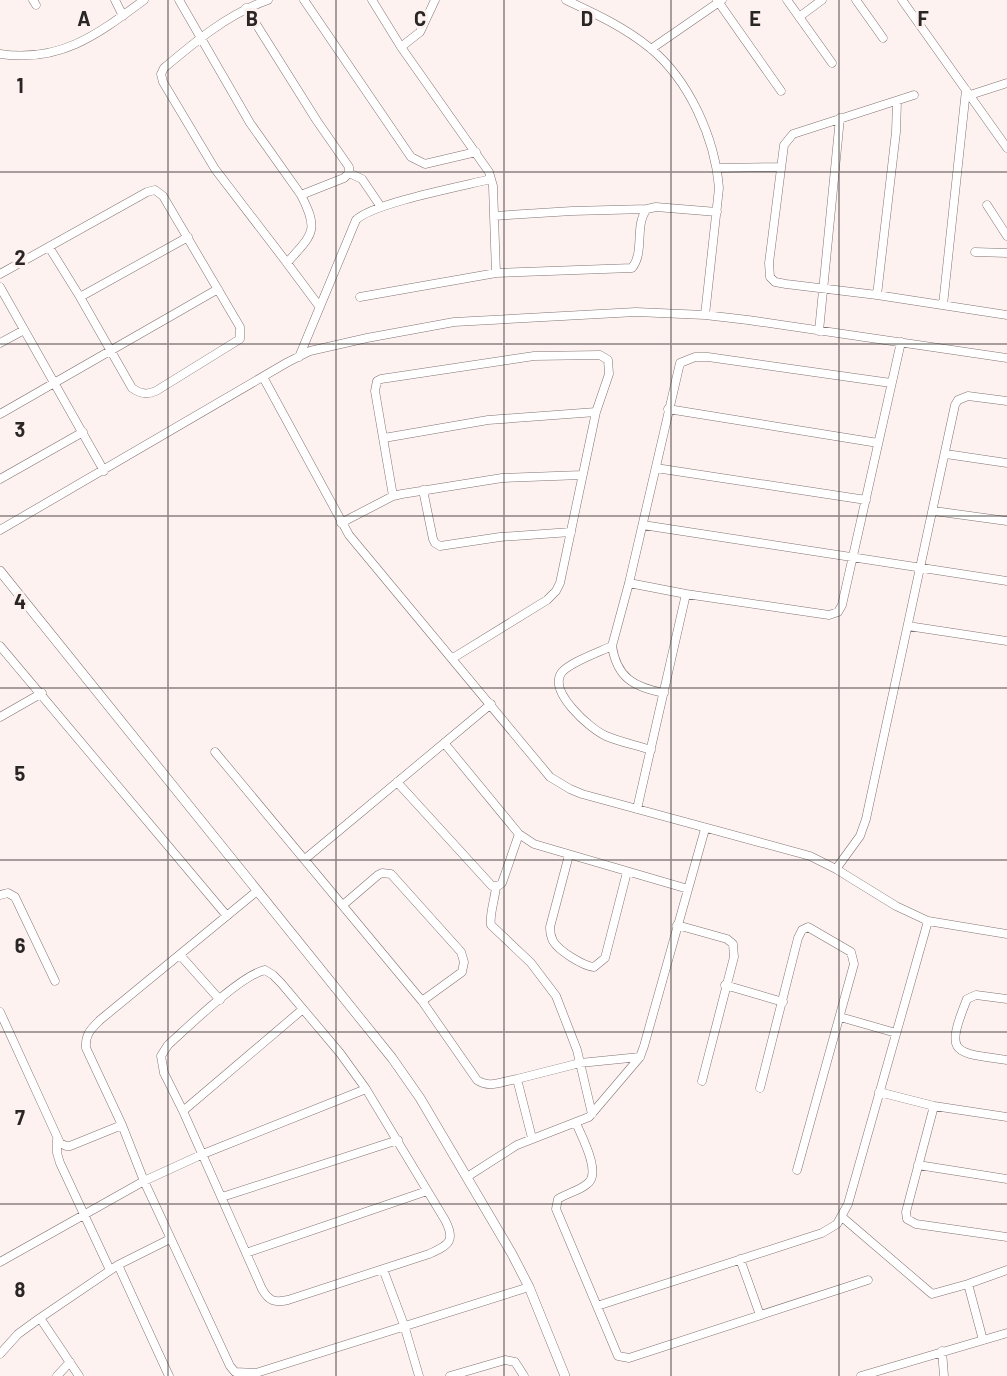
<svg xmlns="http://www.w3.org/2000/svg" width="1007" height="1376" viewBox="0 0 1007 1376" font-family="Barlow,sans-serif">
<rect width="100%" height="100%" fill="#fef2f1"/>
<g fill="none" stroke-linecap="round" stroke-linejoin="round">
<g stroke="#807473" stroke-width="9">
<path id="minor" d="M33 0 36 5
M115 0 123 16
M179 0 250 123 301 195C320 232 312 234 287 263L215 169 163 82 161 74 164 68C196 41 228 14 268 0
M304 0 411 157 425 164 476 152
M372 0 401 47 489 172 493 186 496 273
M566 0C596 14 624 27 650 48 689 80 715 138 719 188L705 315
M717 0 781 91
M787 0 832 63
M856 0 883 38
M902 0 1007 148
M246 8 317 121 349 167V173L344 178 301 195
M799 17 822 0
M401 47 420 32 435 0
M651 49 722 0
M0 54C61 63 98 34 144 0
M914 95 793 134 784 145 769 263 770 277 775 282 786 284 877 295 1007 315
M970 95 1007 83
M717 168 780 167
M349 173 362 179 381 207
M987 205 1007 236
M494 216 572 211 647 209
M975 252 1007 253
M287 263 319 306
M0 274 147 192 155 190 163 196 240 327V339L156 391C147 395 140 394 132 388L80 297 49 247
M0 287 104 471
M877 295 896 132 897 101
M80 297 188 237
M360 297 496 273 632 268C645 252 634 225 647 209L656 207 717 212
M943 305 966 90
M819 331 840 118
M0 343 24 330
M299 357 356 220C373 203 463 186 491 179
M263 377 349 535 550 777 570 789 582 794 810 856 836 869 896 906 928 921 1007 934
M668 409 878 443
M0 414 218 289
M384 438 488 420 596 412
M946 454 1007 463
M656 468 866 500
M0 479 83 432
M423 490 433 539 435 543 440 546 500 537 571 532
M393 496 375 391 377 381 381 379 534 356 600 355 608 360 609 374 596 412 560 583 556 591 547 600 453 658
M934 511 1007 521
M341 523 393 496 402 494 502 478 582 475
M643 525 1007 581
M0 530 288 362 310 351 367 338 454 322 636 312 705 315 748 320 1007 358
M629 583 686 594 829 615 838 612 842 605 901 342
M908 626 1007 641
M0 646 227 916
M612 646C617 678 634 687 664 693
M0 717 42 693
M445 744 519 834 534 844 688 889
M651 750C636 745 620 742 606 736 590 729 547 691 562 672 571 662 599 652 612 646L629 583 680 363 695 357H708L891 383
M215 752 422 1001 477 1080C490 1089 502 1081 517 1079L532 1138
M397 782 492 886H498L502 883 519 834
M637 809 686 594
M569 855 550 927C550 932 551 937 553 941 559 951 583 966 594 967L605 958 627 872
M305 859 491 704
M836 869 860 836 866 819 955 405 958 400 968 396 1007 401
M496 887C495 898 489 916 491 925L531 963 556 996 577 1050 592 1114
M257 891 100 1020C91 1029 85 1034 86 1048L122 1125 144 1181 230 1366 235 1372 256 1373 529 1287
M0 895 8 893 15 897 55 981
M343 905 378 875 382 873 391 874 461 952 464 962 462 972 422 1001
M677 925 727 939 733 944 734 957 702 1081
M180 955 220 1000
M265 970 273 975 281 983 340 1053 366 1089 445 1220C456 1241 449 1245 429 1254L288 1300C274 1303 269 1301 262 1289L183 1111 164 1073 161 1056 168 1045C188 1027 241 975 265 970Z
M725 985 783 1002
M1007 999 976 995 967 999C944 1056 954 1052 1007 1060
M0 1012 60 1143 66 1146H70L122 1125
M840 1017 896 1033
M517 1079 580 1063 640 1057
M760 1088 798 938 802 930 808 927 851 952 854 964 797 1170
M879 1092 934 1106 1007 1117
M934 1106 906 1212 907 1219 916 1224 1007 1237
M183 1111 303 1009
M576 1123C582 1137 602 1174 587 1184 579 1191 567 1193 558 1199L556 1209 618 1356 629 1358 868 1280
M57 1140V1153L60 1163 110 1270
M918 1165 1007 1179
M467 1177 517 1145 589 1117 640 1057 644 1046 705 829
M222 1197 398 1140
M842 1217 932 1294 968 1284 1007 1270
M246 1253 427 1191
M740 1259 760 1315
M0 1262 144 1181 203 1154 366 1089
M383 1269 404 1325 419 1376
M968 1284 983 1340
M597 1306 822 1233 837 1224 848 1204 928 921
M942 1351 944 1376
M0 1354 18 1334 40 1318
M57 1376 70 1362
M79 1376 40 1318 118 1265
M169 1376 118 1265 170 1239
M450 1376 505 1360 515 1362 524 1376
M861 1376 1007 1333"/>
</g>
<g stroke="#807473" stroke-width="10">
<path id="tertiary" d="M0 571 392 1058 420 1098 512 1254 529 1287 565 1376"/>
</g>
<use href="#minor" stroke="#fff" stroke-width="8"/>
<use href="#tertiary" stroke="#fff" stroke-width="9"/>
</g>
<path fill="none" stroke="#2b2626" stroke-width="1.5" stroke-opacity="0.55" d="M168 0V1376M336 0V1376M504 0V1376M671 0V1376M839 0V1376M0 172H1007M0 344H1007M0 516H1007M0 688H1007M0 860H1007M0 1032H1007M0 1204H1007"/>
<g font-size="20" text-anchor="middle" font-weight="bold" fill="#2b2626" stroke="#fef2f1" stroke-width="6" stroke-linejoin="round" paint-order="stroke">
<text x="84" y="26">A</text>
<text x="252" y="26">B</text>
<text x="420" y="26">C</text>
<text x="587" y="26">D</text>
<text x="755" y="26">E</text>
<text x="923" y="26">F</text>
<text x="20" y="93">1</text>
<text x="20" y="265">2</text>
<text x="20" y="437">3</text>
<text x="20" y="609">4</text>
<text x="20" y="781">5</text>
<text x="20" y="953">6</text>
<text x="20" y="1125">7</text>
<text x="20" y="1297">8</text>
</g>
</svg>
